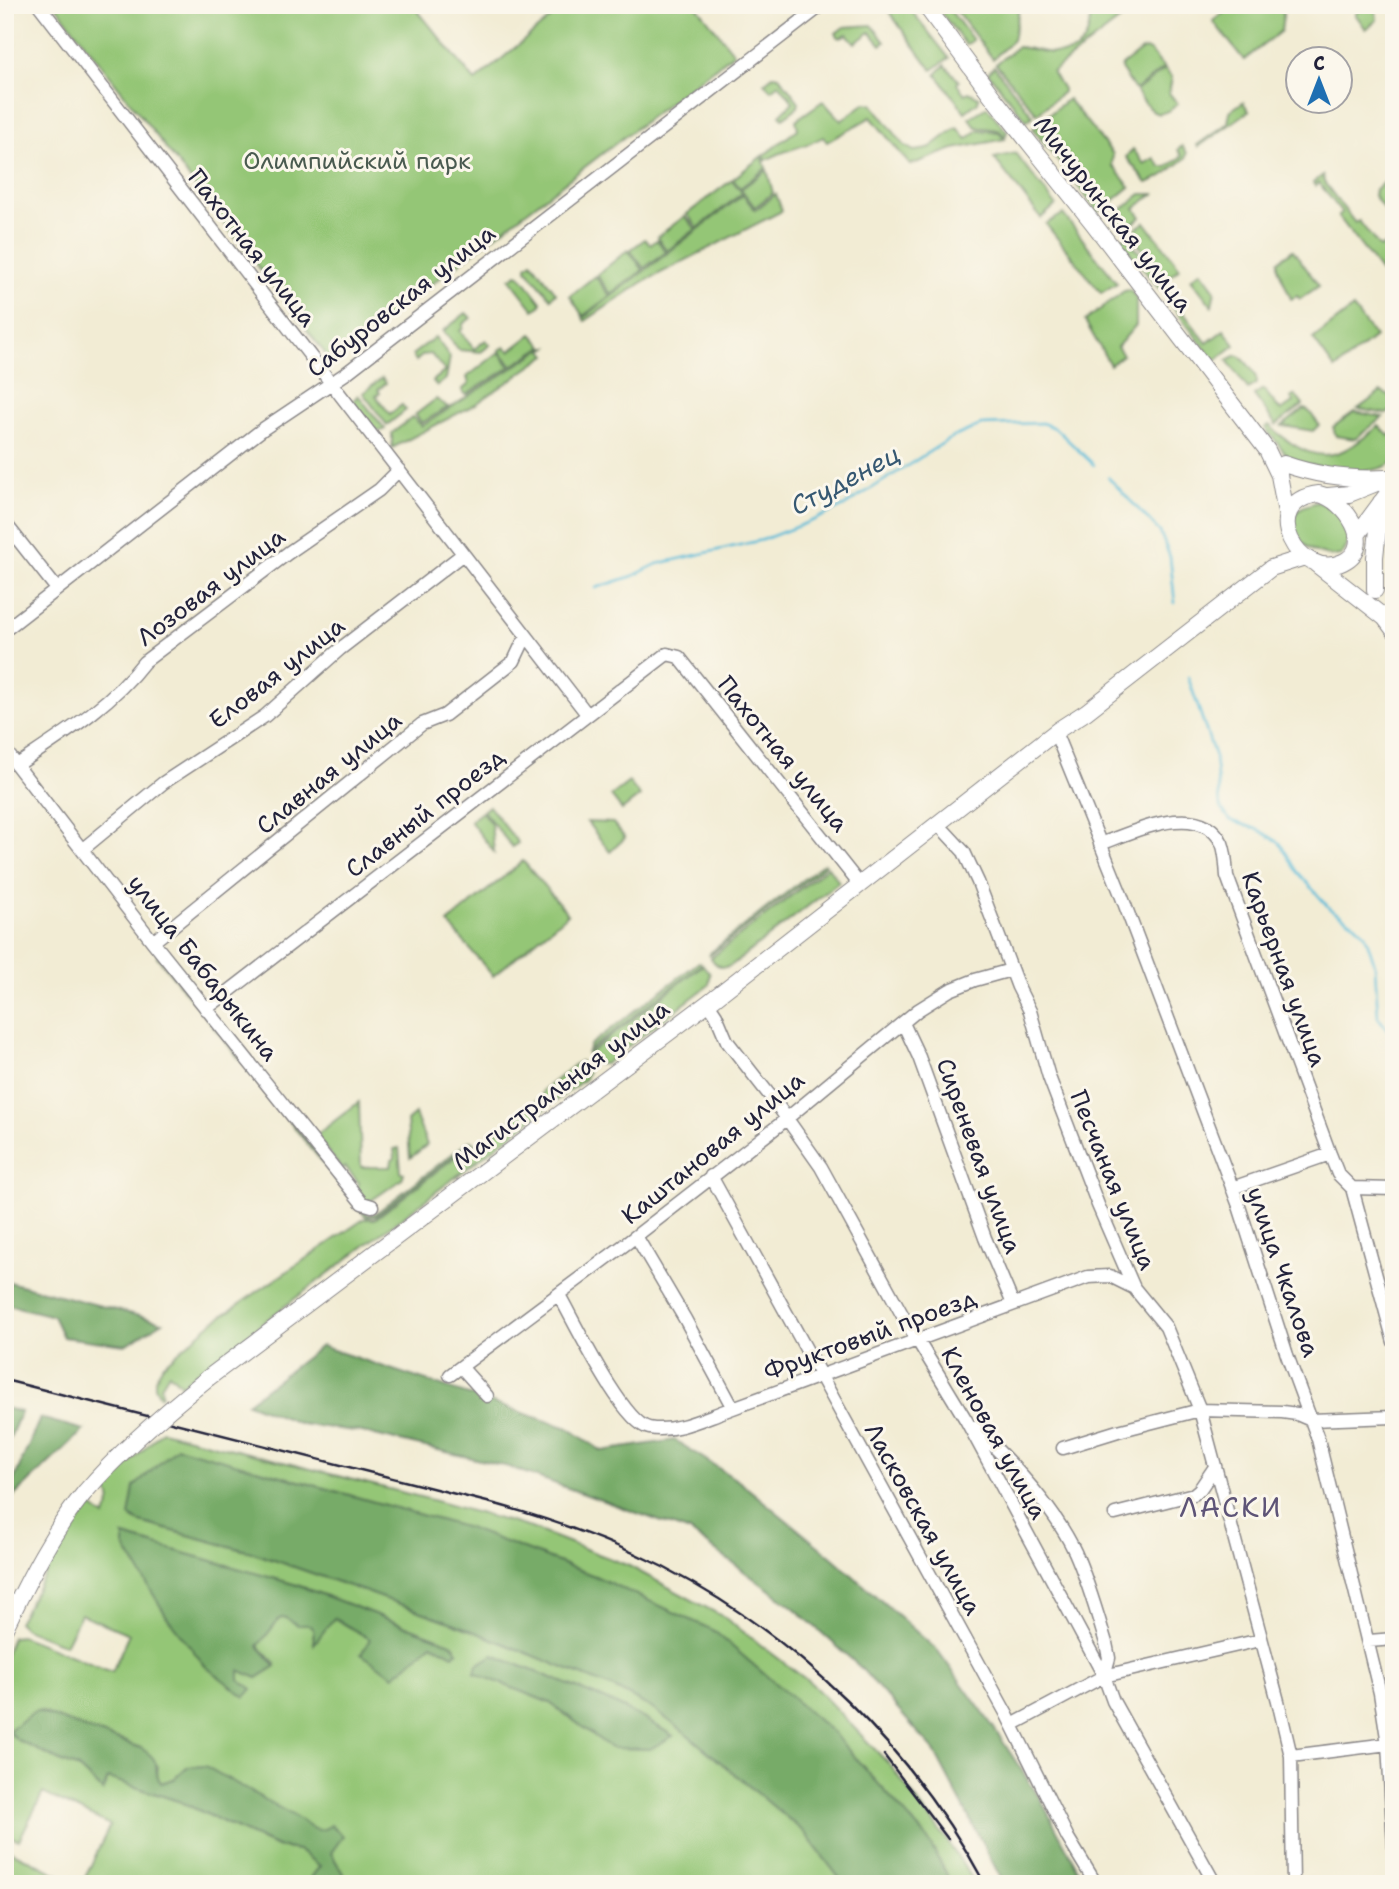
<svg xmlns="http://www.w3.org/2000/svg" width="1399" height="1889" viewBox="0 0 1399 1889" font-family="'Shantell Sans',sans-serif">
<rect width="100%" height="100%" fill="#fbf7ec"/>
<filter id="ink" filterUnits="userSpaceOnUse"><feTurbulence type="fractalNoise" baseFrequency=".0143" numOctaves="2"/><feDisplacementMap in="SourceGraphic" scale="14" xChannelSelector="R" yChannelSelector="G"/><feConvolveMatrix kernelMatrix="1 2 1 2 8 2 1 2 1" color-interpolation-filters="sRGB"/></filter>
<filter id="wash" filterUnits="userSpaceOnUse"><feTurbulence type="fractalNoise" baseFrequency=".00686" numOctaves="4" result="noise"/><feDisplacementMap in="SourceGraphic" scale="28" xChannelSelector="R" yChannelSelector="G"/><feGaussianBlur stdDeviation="1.57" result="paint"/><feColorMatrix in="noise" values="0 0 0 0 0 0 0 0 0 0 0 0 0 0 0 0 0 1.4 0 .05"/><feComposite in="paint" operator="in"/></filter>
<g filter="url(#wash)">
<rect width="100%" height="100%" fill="#f2ecd4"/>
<path fill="#94c676" stroke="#5b7458" stroke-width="2" fill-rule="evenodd" d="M55 5H413L475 81 552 17 555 5H696L734 53 331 361Z
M884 5H907L949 58 932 70Z
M935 5H946L973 40 966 45Z
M952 5H1020L1013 40 993 59Z
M1087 5H1098L1106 14 1116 5H1125L1129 13 1052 72 1063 89V92L1037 114 996 64 1017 47C1038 48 1071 65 1085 40 1090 31 1090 17 1092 7Z
M1229 5H1281L1284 9 1281 31 1244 60 1213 21 1231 7Z
M1366 5H1371L1376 11 1377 20 1366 29 1355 14Z
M872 25 885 42 881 45 870 32 855 43 847 34 839 38 836 33 844 27Z
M1146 49 1151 52 1164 68 1135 90 1121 69 1122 65 1142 50Z
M945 65 959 81 957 84 965 94 969 92 979 97 978 102 965 112 936 74Z
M994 66 1033 116 1027 121 988 73Z
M1165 69 1172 78 1169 93 1178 104C1155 123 1151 111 1136 91Z
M774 75 779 76 799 102 798 107 783 118 780 115 793 102 779 84 771 90 764 83Z
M1068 99 1113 154 1112 165 1130 187 1108 205 1041 121Z
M823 101 841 121 865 103 872 104 904 145 914 151 928 149 957 127 967 139 978 130 999 132 1005 139 954 149 910 165 871 117 827 142 823 137C804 148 783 149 765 161L764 155 798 129 796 120Z
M1243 102 1249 111 1198 147 1197 145 1228 123 1230 111Z
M987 107 1007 132 1005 137 999 130 976 127 969 118Z
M1038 124 1104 208 1098 212 1033 129Z
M1182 146 1187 153 1186 158 1163 176 1147 183 1126 157 1133 149 1144 164 1154 158 1161 167H1167L1182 156 1178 150Z
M1015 153 1056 205 1041 218 994 158Z
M762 156 766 168 740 188 733 179Z
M767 170 773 193 755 207 741 189Z
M1323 175 1324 182 1355 223 1359 221 1380 248 1387 243 1394 252V289L1338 216 1342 213 1319 183 1315 186 1313 183Z
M1394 175V223L1374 196 1375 189Z
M732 180 742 193 698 228 687 214Z
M776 194 782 211 643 282 585 321 583 318 743 195 755 210Z
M1141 194H1154L1135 208 1141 217 1126 229 1115 215Z
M1063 214 1117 283 1101 293 1046 224Z
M685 216 696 229 667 251 657 237Z
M1145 222 1180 268 1166 279 1129 233Z
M1126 236 1165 285 1159 289 1120 240Z
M645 239 650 244 657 240 666 252 644 268 630 250Z
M628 250 643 270 611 294 597 275Z
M1293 250 1319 286 1300 299 1297 296 1291 299 1278 268V261Z
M532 262 556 293 551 298 527 270V266Z
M1201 271 1215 290 1212 306 1191 279Z
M517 274 520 275 541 302V305L534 310 510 279Z
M595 276 610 296 583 316 570 296Z
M1130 290 1136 298V325L1117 347 1123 355 1110 365 1085 321 1124 291Z
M1171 290 1179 300 1176 303 1207 343 1224 330 1235 345 1216 360 1213 359 1166 298Z
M1353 308 1375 337 1335 369 1313 339Z
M466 313 471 318 463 324V328L460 331 474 349 486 340 490 345 481 352 459 350 443 331Z
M532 334 543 346 512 366 499 350 505 347 510 351Z
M435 337 450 357 446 379 437 386 433 381 445 371 431 354 423 355 416 361 412 355Z
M545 347H548L543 350 547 355 476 404 392 448V433L413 417 422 426Z
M499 352 510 367 466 395 462 390 469 384 467 377Z
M1237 355C1245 359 1257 374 1257 383L1248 389 1227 360Z
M382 378 386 383 378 390 380 393 376 396 390 414 402 405 406 410 387 425 363 393Z
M1263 389 1281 411 1294 402 1291 398 1295 395 1303 405 1276 425 1254 395Z
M1381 392 1388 395 1394 401V408L1387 414 1358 409Z
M358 395 385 429 381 431 373 430 352 402Z
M436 399 448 407 422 423 415 415Z
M1304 409 1309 411 1319 425 1313 431 1282 426Z
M1354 412 1383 417 1355 439 1336 436 1333 427Z
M1269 425C1276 433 1283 437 1291 443 1328 468 1348 450 1379 426L1389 436 1394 432V462C1367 480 1326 467 1296 462L1290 459 1265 428Z
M1317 502C1340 507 1359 536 1341 555 1311 562 1278 527 1301 508 1305 505 1312 504 1317 502Z
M629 782 640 796 622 810 611 796Z
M489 806 518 843 512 847 483 811Z
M482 812 491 824 494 852 470 821Z
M587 822 613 823 625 838 610 852Z
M523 861 568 914 493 976 448 923Z
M824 863 826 865 709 956 711 952Z
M828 867 839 882 732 965C723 970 716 966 711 958Z
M156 955 368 1215 376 1213 469 1141H473L476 1144H469L376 1216 366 1217Z
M699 962 702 964 588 1051 590 1045Z
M703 965 710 974 709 985 605 1064H597L588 1054Z
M580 1061 588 1070 585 1079 181 1385 169 1373 161 1386 162 1394 160 1396 155 1386V1379L163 1365 213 1322 364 1219H375L468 1147 477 1146 541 1097 543 1090Z
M359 1102 361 1167H391L392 1160 395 1158 394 1149 399 1148 401 1172 404 1173 402 1179 369 1202 356 1191 359 1183 345 1167 342 1169 315 1136Z
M415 1114 427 1145 410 1158 407 1121Z
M162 1431 432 1500 531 1528 629 1566 724 1617 812 1684 889 1764 945 1838 976 1884H952L927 1838 713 1630 129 1516 140 1522 251 1552 358 1589 453 1623 616 1689 650 1707 682 1730 804 1832 844 1884H534L532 1881 516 1880 507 1884H349L331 1853 324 1830H312L301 1820 187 1767 174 1779 161 1783 157 1777 158 1766 127 1742 86 1730 41 1711 32 1713 9 1732 17 1740 64 1763 77 1767 102 1790 108 1778 181 1802 276 1847 298 1850 320 1866 306 1884H82L110 1825 43 1793 19 1840 5 1834V1654L12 1637 21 1636 112 1672 129 1634 81 1614 65 1645 25 1629 18 1622C41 1583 61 1540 91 1506L105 1517C108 1502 116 1504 105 1488ZM124 1536 297 1585 451 1643 457 1647 432 1644 394 1675 370 1639 334 1618 314 1643 313 1628 309 1625H298L285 1617 279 1619 258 1646 276 1663V1666L257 1678 239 1669V1679ZM493 1655C554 1680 617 1700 672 1735L611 1748 550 1703 475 1673Z
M5 1848 77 1884H5Z"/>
<path fill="#77ab67" stroke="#4c6651" stroke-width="2" d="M5 1281 163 1322 125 1345 63 1337 53 1316 5 1304Z
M321 1346 568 1428 602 1451 675 1440 740 1482 833 1558 938 1651 994 1728 1041 1800 1086 1884H1004L933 1749 860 1667 793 1607 690 1532 509 1467 362 1432 301 1424 247 1403Z
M5 1408 21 1412 5 1449Z
M40 1418 84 1430 14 1496 8 1494Z
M177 1447 468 1528 595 1576 713 1630 833 1733 927 1838 952 1884H844L804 1832 682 1730 650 1707 616 1689 453 1623 358 1589 251 1552 140 1522 129 1516 134 1487Z
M124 1536 297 1585 451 1643 458 1651 453 1655 432 1644 394 1676 361 1654 370 1639 334 1618 314 1644 313 1628 309 1625H298L284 1617 279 1619 258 1646 276 1666 257 1678 239 1670V1679L252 1689 245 1697 205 1666 167 1617 124 1546Z
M493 1655C554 1680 618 1700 673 1736L650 1749 611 1748 550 1703 475 1673 477 1665Z
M36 1711 141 1748C166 1765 150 1766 161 1783L174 1779 187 1767 205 1766 301 1820C311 1829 319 1834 331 1825L343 1836 331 1853 349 1884H338L331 1877 318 1884H306L320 1866 298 1850 277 1847 181 1802 108 1778 103 1791 77 1767 64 1763 17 1740 8 1731Z"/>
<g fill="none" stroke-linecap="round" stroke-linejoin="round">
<path stroke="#5abbd8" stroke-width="2.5" d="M1108 477 1160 532 1170 557 1175 603
M596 588 633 576 657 564 762 540 814 520 844 506 951 438 981 425 1042 423 1055 428 1094 465
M1188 677 1215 757 1220 806 1230 820 1259 830 1280 843 1297 871 1330 909 1355 924 1365 934 1375 965 1378 1017 1394 1038"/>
</g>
</g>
<g filter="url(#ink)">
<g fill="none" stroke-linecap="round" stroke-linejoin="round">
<g stroke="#8a8788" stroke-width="15">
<path id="minor" d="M39 5 587 714
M5 523 57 589
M5 630 263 429 345 374 822 5
M1055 732 1120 892 1238 1203 1287 1355 1318 1439 1380 1693 1388 1744 1394 1847
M5 750 153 942 362 1203 372 1206
M17 765C62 735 111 705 144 662L288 553 379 490 399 470
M938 824 964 852 978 882 1018 987 1030 1011 1049 1077 1098 1205 1134 1288 1166 1327 1200 1410 1278 1701 1291 1756 1293 1884
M1100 844C1132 833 1200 798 1222 843 1226 853 1226 866 1227 876L1330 1154
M83 849 163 783 265 716 340 649 463 554
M153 942 422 724 445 715 514 661 522 644 528 638
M708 1003 716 1015 727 1041 778 1106 821 1167 904 1318 966 1420 1104 1676 1113 1701 1215 1884
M206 1009 667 654 679 657 860 885
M903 1023 919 1057 985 1238 1013 1304
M711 1176 1006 1713 1068 1838 1096 1884
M1232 1188 1330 1154 1338 1174 1352 1188 1394 1342
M1352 1188 1394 1189
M636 1236 685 1319 733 1408
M559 1295C574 1321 622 1422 649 1428 673 1433 700 1420 722 1412L1088 1277 1110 1276 1134 1288
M462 1368 487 1396
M450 1375 627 1243 779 1125 918 1010 950 990 975 980 1011 970
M974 1427C1010 1461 1054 1507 1075 1552 1088 1581 1097 1613 1106 1643L1109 1658 1104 1676
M1063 1448 1118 1431 1200 1410 1282 1412 1297 1414 1311 1420 1394 1417
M1115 1514 1194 1494 1200 1489 1215 1467
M1369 1641 1394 1639
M1012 1725 1104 1676 1260 1640
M1291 1756 1388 1744"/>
</g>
<g stroke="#8a8788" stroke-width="18">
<path id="major" d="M925 5 992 96 1093 223 1267 450 1279 475 1287 518
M1284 464C1318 476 1350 480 1387 478
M1319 494C1345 500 1377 546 1343 562 1299 583 1255 502 1319 494Z
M1328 496 1349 494 1379 482
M1357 535 1394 485
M1316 564 1385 618 1394 630
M1375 590V557L1381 502
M208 1378 708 1003 1058 730 1086 712 1271 568 1305 557
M5 1628C28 1581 51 1533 85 1492"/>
</g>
<use href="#minor" stroke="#fff" stroke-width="12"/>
<use href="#major" stroke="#fff" stroke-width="16"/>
<path stroke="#22223b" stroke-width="2.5" d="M5 1380 499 1505C556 1521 611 1541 663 1567 799 1637 913 1750 985 1884
M884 1755 948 1839"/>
<g stroke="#8a8788" stroke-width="18" stroke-linecap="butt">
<path id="major-bridge" d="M85 1492C121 1450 164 1413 208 1378"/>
</g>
<use href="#major-bridge" stroke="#fff" stroke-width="16"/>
</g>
</g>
<g text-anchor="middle" stroke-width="6" stroke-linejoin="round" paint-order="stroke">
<g font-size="24" fill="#4a5b50" stroke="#fbf7ec">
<text x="357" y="169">Олимпийский парк</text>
</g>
<g font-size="24" fill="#22223b" stroke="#fbf7ec">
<text transform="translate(1113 214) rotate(52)" y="8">Мичуринская улица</text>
<text transform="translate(252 248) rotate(52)" y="8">Пахотная улица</text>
<text transform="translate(401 301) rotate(-38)" y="8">Сабуровская улица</text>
<text transform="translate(211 587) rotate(-37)" y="8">Лозовая улица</text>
<text transform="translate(277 673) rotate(-38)" y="8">Еловая улица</text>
<text transform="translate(783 754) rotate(51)" y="8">Пахотная улица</text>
<text transform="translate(329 773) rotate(-39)" y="8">Славная улица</text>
<text transform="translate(425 813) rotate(-38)" y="8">Славный проезд</text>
<text transform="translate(203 968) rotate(52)" y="8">улица Бабарыкина</text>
<text transform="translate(1284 969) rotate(70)" y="8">Карьерная улица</text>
<text transform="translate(561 1085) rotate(-37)" y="8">Магистральная улица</text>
<text transform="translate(713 1148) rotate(-39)" y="8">Каштановая улица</text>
<text transform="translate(979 1156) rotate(70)" y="8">Сиреневая улица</text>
<text transform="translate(1113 1180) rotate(68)" y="8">Песчаная улица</text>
<text transform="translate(1283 1272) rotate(71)" y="8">улица Чкалова</text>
<text transform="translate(870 1335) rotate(-20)" y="8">Фруктовый проезд</text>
<text transform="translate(994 1433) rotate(61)" y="8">Кленовая улица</text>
<text transform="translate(923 1519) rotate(61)" y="8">Ласковская улица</text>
</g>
<g font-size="26" font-style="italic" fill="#365872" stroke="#fbf7ec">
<text transform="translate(845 480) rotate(-28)" y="9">Студенец</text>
</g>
<g font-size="28" letter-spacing="2" fill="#5e5477" stroke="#fbf7ec">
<text x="1231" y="1517">ЛАСКИ</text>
</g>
</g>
<rect width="1399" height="1889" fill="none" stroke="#fbf7ec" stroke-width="28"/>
<g transform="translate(1319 80)"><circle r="33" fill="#fbf7ec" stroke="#a4a2a5" stroke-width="2"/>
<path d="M0-5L12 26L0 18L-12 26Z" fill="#1f6fb2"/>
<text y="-10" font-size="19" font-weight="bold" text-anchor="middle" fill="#22223b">С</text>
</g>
</svg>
